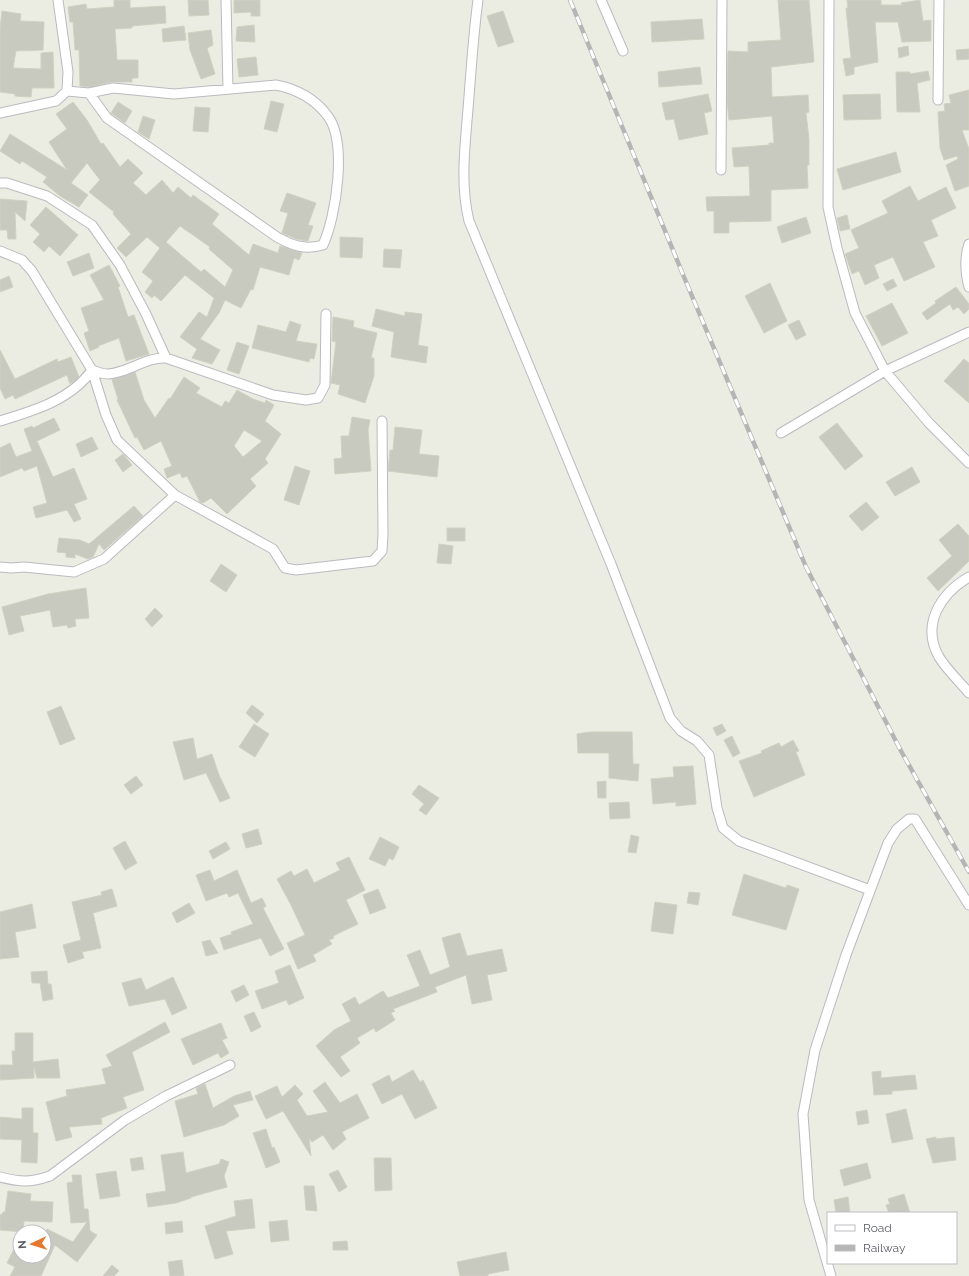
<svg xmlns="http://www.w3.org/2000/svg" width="969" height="1276" viewBox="0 0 969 1276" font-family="Raleway,sans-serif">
<rect width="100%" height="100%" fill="#ecede2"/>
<path fill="#c8c9bf" stroke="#d1d1c1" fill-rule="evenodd" d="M114 0H130V8L165 6 166 23 132 26V28L115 29 117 60H138V78H132V82H110L91 87 80 86 79 50H75L73 22H70L68 7 86 4 87 9 114 7Z
M188 0H208L209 15 189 16Z
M234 0H260V16H251V12L234 13Z
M778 0H809L814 62 771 67 772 97 808 95 809 112 806 113 809 139V165H807L808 188 771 190V221L729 222V233H714V211H707L706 197 750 196 749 166 734 167 732 148 769 145V143H774L772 116 729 120 727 101 728 51 748 52V42L781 40Z
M847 0H881V5H902L901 3 920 0 923 21 931 20V41L902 42 898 22H875L878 62 854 67V74L846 76 843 59 851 58 846 8H848Z
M2 11 21 14 20 21 44 22 43 50 16 51 13 68 41 69V53L53 52 54 88H32L31 97 15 96V94L0 92V28Z
M503 11 514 42 498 47 487 16Z
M702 19 704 39 652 42 651 22Z
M254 25 255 42 236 41 237 27Z
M184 26 186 40 163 42 162 29Z
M211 30 213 45 207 48 215 74 201 79 190 50 188 33Z
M908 46 909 55 899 58 898 48Z
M969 49V59L957 60 956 50Z
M256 57 258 75 239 77 237 59Z
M700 67 702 84 659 87 658 72Z
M928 71 930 80 917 83 920 112H897L896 72H910V74Z
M969 90V130H962L969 149V186L955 191 946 165 958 159 957 156 944 160 940 148 938 112 945 111 944 104 951 103 949 95Z
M708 94 712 111 704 113 708 134 679 140 674 119 666 120 662 103Z
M880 94 881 119 844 120 843 95Z
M271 101 284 104 277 132 264 129Z
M73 102 87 120 101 144 103 143 120 167 128 159 143 173 133 183 146 195 162 180 173 193 178 187 191 198 193 195 219 214 212 224 249 255 253 244 278 253 280 246 302 253 299 260 294 258 289 275 260 267 253 290 251 289 241 308 225 300 219 313 200 339 220 350 212 364 192 358 197 349 180 337 199 312 207 317 214 298 185 275 161 301 154 295 152 298 145 292 153 281 142 272 160 248 147 237 126 257 117 248 131 234 113 214 114 212 89 192 100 180 87 163 71 183 88 195 79 207 60 196 43 182 47 177 22 161 20 164 0 151 10 134 67 170 49 142 67 129 56 114ZM180 226 210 247 209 249 233 270 225 287 204 269 201 272 166 242Z
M118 102 132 111 125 123 111 113Z
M195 107 210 108 208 132 193 131Z
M143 116 155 120 149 139 138 132Z
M896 152 901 172 843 190 837 169Z
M910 186 918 201 946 187 956 208 931 220 938 236 923 242 935 267 904 281 893 257 874 265 879 278 865 285 859 271 852 274 845 254 859 248 851 230 888 213 882 201Z
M287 193 316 203 308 225 313 226 308 241 296 239 282 233 288 213 280 211Z
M0 199 27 201 25 221 15 212 16 239H8L7 230H0Z
M46 207 78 235 60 256 49 246 44 252 33 242 40 234 30 225Z
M847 215 850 229 840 231 837 218Z
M806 217 811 233 782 243 777 227Z
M340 237 363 238 362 258 340 257Z
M384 249 402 250 400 268 383 267Z
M89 253 94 268 73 276 67 262Z
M109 265 120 286 118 287 128 317 134 315 149 354 126 361 119 338 98 346 99 347 90 351 84 333 89 331 81 308 104 300 90 275Z
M9 276 13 287 0 292V280Z
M893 279 897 286 887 291 883 284Z
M770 283 787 321 764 333 745 296Z
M956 287 969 304V309L964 314 958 307 953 310 950 304 927 320 922 313 936 303 935 301Z
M892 303 908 333 882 346 866 316Z
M376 309 405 316V312L422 314 418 345 428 347 426 363 391 357 394 332 372 326Z
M333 317 354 321 353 327 377 333 371 358H374V376L365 403 338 394 340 385 331 383 336 342 332 341Z
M799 320 806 335 796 340 788 325Z
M290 321 301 325 296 341 317 344 314 359 310 358 309 362 252 348 258 325 286 332Z
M237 342 249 346 239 374 227 370Z
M0 350 15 379 57 359 58 362 71 357 79 377 70 384 67 375 15 399 13 395 5 399 0 388Z
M964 359 969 363V403L944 381Z
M135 372 144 400 155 418 169 398 170 399 184 377 200 388 196 393 222 407 225 401 229 403 237 390 253 399 265 403 266 400 274 405 265 421 281 434 265 459 268 463 250 479 256 486 227 514 211 498 203 503 200 502 187 476 182 478 180 473 167 478 164 469 172 466 161 441 144 450 137 437 135 438 117 400 118 399 112 380ZM244 430 262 441 243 457 234 446Z
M352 417 370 420 368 430 371 471 335 474 334 459 342 458 341 436H349Z
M54 418 60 430 37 441 53 477 74 468 87 499 74 504 81 519 74 522 67 510 36 518 33 507 47 503 37 466 24 471 22 468 0 477V448L10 443 16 457 32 451 24 429 32 426 33 428Z
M837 423 863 456 845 470 819 437Z
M395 427 422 430 419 454 439 456 437 477 388 471 390 450H393Z
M92 437 98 449 81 457 76 444Z
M123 454 132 465 123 472 115 460Z
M295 466 310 471 299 505 284 500Z
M912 467 920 482 895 496 886 482Z
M866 502 879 517 862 531 849 516Z
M134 506 143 516 104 550 99 544 93 557 88 559 75 554V558L66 557V553L57 552 59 538 80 540 89 544Z
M958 524 969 536V561L938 591 927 578 952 556 939 540Z
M447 528H465V541H447Z
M439 544 453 546 451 564 437 563Z
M221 564 237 575 226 592 210 581Z
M86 588 89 618 75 619 76 626 68 628 67 625 53 627 50 610 20 616 24 631 9 635 2 607 48 594Z
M155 608 163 616 152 627 145 619Z
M252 705 264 714 257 723 246 713Z
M61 706 75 739 60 745 47 712Z
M254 724 269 734 255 757 239 747Z
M722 724 726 731 717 736 713 728Z
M589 732H632L633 764H639L638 781 609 778V753H578L577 734Z
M732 736 740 753 733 757 724 740Z
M193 738 197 759 212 754 219 775 230 798 220 802 206 773 184 780 173 742Z
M793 740 799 751 796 752 805 775 754 797 739 761 762 753 761 751 779 743 781 747Z
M693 766 696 804 676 806V802L653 804 651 779 674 777 673 767Z
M136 776 143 785 131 794 124 785Z
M606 781V798H598L597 782Z
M419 785 439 798 426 815 419 810 424 804 412 794Z
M629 802 630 818 610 819 609 803Z
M258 829 262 844 246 848 242 834Z
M631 835 639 837 636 853 628 852Z
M380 837 399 847 393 860 389 858 385 866 369 859Z
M125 841 137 863 125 870 113 848Z
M226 842 230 849 213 859 209 851Z
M349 857 365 890 346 900 358 924 333 936 334 938 329 940 332 944 313 955 316 961 298 969 287 943 305 935 291 905 277 879 291 871 294 876 307 869 314 883 340 870 336 863Z
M210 870 214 881 237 870 251 903 262 898 266 906 263 908 284 949 270 956 261 938 224 950 220 938 232 934 231 932 253 924 238 893 229 897 227 893 206 901 196 875Z
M744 874 786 888 787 885 799 889 786 930 732 915Z
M112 889 117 906 93 913 101 948 82 952 84 958 68 963 63 945 81 940 72 902 102 895 101 892Z
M378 889 386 908 370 914 363 895Z
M689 892 700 893 698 905 687 903Z
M655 902 677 905 673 934 651 931Z
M189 903 195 913 177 923 172 913Z
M32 904 36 928 15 932 19 957 0 959V912Z
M460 933 467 956 502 949 507 971 487 975 492 1000 472 1004 466 975 435 987 437 992 393 1009 395 1011 391 1013 395 1020 376 1032 374 1028 357 1038 360 1043 340 1057 350 1071 341 1077 316 1046 334 1030 351 1021 342 1004 355 997 359 1005 383 991 388 998 420 986 407 955 420 950 430 975 450 967 442 938Z
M210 940 218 953 206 956 202 942Z
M290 965 304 998 289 1005 286 1000 262 1009 255 991 279 983 275 971Z
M47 971 48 984H51L53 999 43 1001 40 983H32L31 972Z
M173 977 187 1008 172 1015 165 999 129 1006 122 983 141 978 146 990Z
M244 985 249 995 236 1002 231 991Z
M254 1012 261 1027 251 1032 244 1016Z
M165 1022 170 1032 132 1052 144 1090 123 1097 127 1108 101 1118 102 1124 69 1127 72 1137 56 1141 46 1102 67 1096 66 1090 106 1084 102 1069 112 1066 106 1055Z
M221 1023 227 1038 222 1040 229 1053 221 1058 218 1053 193 1065 181 1039Z
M15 1033H33V1062L58 1059 60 1078H37L34 1067V1078L0 1080V1065H13L12 1051H15Z
M413 1070 420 1082 423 1080 437 1108 415 1119 402 1094 382 1104 372 1084 389 1075 392 1082Z
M881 1071V1078L915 1075 917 1089 892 1091V1094L874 1095 872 1072Z
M325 1082 340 1103 357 1094 369 1118 342 1132 346 1139 333 1150 323 1135 312 1142 309 1138 311 1156 283 1111 266 1119 255 1096 277 1086 282 1097 295 1085 303 1094 297 1100 307 1116 328 1112 313 1091Z
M205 1084 213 1108 234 1096 250 1091 253 1100 233 1105 239 1116 224 1125 184 1137 175 1101 198 1094 196 1088Z
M22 1108H33V1133H38L37 1163 21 1162 22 1140 0 1139V1117L22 1119Z
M906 1109 913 1139 892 1143 886 1114Z
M867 1110 869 1123 858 1125 856 1112Z
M266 1129 272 1148 274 1147 280 1162 266 1168 253 1133Z
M936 1137V1139L954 1137 956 1160 933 1163 926 1139Z
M183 1152 186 1173 219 1164 221 1159 229 1162 224 1176 227 1187 191 1197V1198L176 1203 148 1207 146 1194 166 1191 161 1155Z
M142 1157 144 1169 132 1171 130 1159Z
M374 1158H391L392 1190 375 1191Z
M867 1163 871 1178 844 1186 840 1170Z
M338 1170 347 1187 339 1192 329 1174Z
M116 1171 120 1196 100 1199 96 1174Z
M72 1175H81L84 1209H88L90 1231 97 1235 77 1262 55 1245 41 1276H10L15 1267 7 1263 20 1237V1256H44V1234L47 1229 73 1242 87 1222 71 1223 67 1183 73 1182Z
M304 1186H314L317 1211 306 1210Z
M8 1191 31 1194 30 1201 53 1202 52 1222 24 1221 23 1232 0 1230V1214L2 1215 3 1212H5Z
M904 1194 910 1213H889L886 1205 890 1204 888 1199Z
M848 1197 850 1213H836L834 1200Z
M252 1199 255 1228 226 1231 233 1254 215 1259 205 1226 236 1216 234 1201Z
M287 1220 289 1240 271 1242 269 1222Z
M182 1221 183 1232 166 1234 165 1223Z
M347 1241 348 1250H333V1242Z
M506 1252 509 1270 488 1274V1276H460L457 1262Z
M182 1260 184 1276H170L168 1262Z
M112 1265 119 1271 114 1276H103Z"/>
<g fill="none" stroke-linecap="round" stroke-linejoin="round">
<g stroke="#babac1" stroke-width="11">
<path id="minor" d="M226 0 228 89
M478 0C473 37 471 73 468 109 465 147 460 184 469 221L611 564 670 718 681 731 697 741 709 755 717 808 723 828 739 841 870 890
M601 0 623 51
M829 0 828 207 837 248 855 313 885 371 929 423 969 463
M67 91 89 93 113 88 174 94 276 85C296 89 314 98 327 115 348 141 336 217 323 245 305 250 293 246 277 237L107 118 89 93
M938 100 939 0
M0 113 56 101 67 91 68 72 58 0
M721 170 722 0
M0 183H7L47 196 92 225 120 265 146 314 166 358
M969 244C964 259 965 272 969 287
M0 251 22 260 32 271 92 370 106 415 117 440 175 495 104 559 74 572 24 567 11 568 0 567
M92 370C97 372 102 374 108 374 128 373 145 357 166 358L273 395 306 400 318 398 325 385 326 314
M0 421C33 411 71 400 92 370
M781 433 885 371 969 332
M175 495 273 549 285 568 296 570 373 561 382 551 383 534 382 421
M969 577C940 594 921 625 939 657 947 670 959 681 969 693
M0 1177C21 1182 29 1183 50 1176L125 1120 166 1096 230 1065
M831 1276 809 1200 803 1114 815 1050 846 955 888 843 897 829 909 819H915L920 827 969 905"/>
</g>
<use href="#minor" stroke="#fff" stroke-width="9"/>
<g stroke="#b5b5b6" stroke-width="4.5">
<path id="rail" d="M570 0 684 277 806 567 901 751 969 872"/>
</g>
<use href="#rail" stroke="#fff" stroke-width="3" stroke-dasharray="9" stroke-linecap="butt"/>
</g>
<rect x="827" y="1212" width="130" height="52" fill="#ffffff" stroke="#bdbec1"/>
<rect x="835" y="1225" width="20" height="6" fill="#ffffff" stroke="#bdbec1"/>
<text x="863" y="1232" font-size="12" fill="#5b5c63">Road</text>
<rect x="835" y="1245" width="20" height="6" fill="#b5b5b6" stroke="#bdbec1"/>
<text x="863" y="1252" font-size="12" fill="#5b5c63">Railway</text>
<g transform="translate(32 1244) rotate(266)"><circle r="19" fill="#ffffff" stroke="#bdbec1"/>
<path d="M0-3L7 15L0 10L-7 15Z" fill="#e47a32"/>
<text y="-6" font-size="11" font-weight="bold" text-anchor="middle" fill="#5b5c63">N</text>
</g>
</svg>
